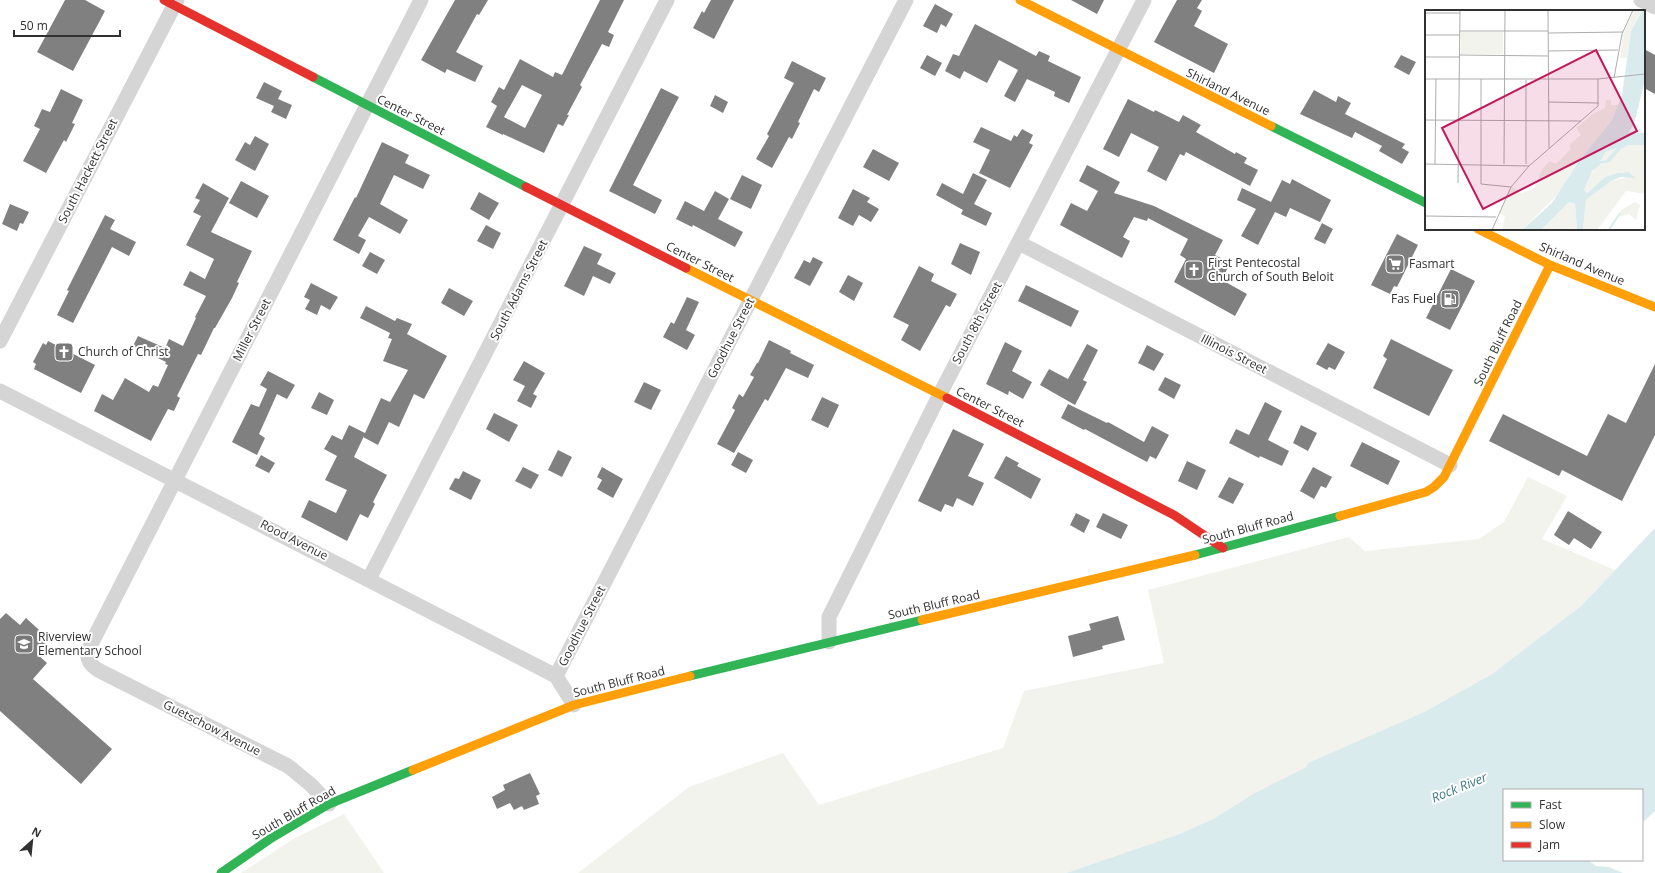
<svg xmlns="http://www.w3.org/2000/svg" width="1655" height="873" viewBox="0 0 1655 873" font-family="'Open Sans',sans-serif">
<rect width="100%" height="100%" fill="#fff"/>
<path fill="#f2f3ed" d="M1528 477 1567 496 1542 539 1615 570 1581 606 1492 674 1424 712 1309 763 1306 767 1253 794 1213 819 1177 835 1066 873H578L689 787 783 753 819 805 1003 748 1024 691 1164 663 1148 590 1349 537 1365 551 1479 539 1504 522Z
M344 814 384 873H241L295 838Z"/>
<path fill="#daebee" d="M1655 528V811L1642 823V790H1504V860H1588L1596 866 1609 867 1623 873H1066L1177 835 1213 819 1253 794 1306 767 1308 763 1424 712 1492 674 1581 606Z"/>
<path fill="#808080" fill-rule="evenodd" d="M65 0H85L105 11 73 71 37 52Z
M455 0H488L479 15 477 14 456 52 483 66 475 82 447 69 445 73 421 60Z
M600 0H624L608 32 614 35 609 47 602 44 580 85 582 87 567 115H569L563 126 558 124 544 153 503 134V135L486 127 497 106 491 102 499 87 504 90 520 59 553 77 555 72 562 75ZM522 85 542 95 525 128 504 117Z
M711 0H734L714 39 693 28 702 11 704 13Z
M1071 0H1104L1097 14Z
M1177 0H1202L1197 8 1202 11 1194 26 1228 44 1214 73 1154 42Z
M935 4 953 14 946 27 941 24 937 33 923 26Z
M975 24 1036 56 1039 51 1050 56 1048 61 1081 77 1069 103 1054 96 1055 92 1027 79 1015 102 1004 96 1018 70 999 60 987 83 964 71 960 79 945 71 953 54 959 56Z
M1644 49 1655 55V94L1644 88Z
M927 55 942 63 935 76 920 68Z
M1401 55 1416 62 1409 75 1394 67Z
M792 61 826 78 819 92 814 89 798 122 800 123 792 139 789 137 772 168 756 159 769 136 767 134 794 83 784 78Z
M264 82 282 91 278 99 292 105 286 119 271 112 274 106 256 98Z
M661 88 679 97 633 185 662 200 655 214 609 191Z
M61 89 83 100 72 123 75 124 66 142 64 140 46 173 23 161 40 129 34 126 42 109 50 112Z
M1314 90 1336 102 1338 96 1351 103 1345 114 1405 144 1402 148 1409 152 1402 164 1379 151 1382 146 1355 132 1352 138 1300 114Z
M715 95 728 102 723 113 710 106Z
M1128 99 1154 112 1155 110 1179 122 1183 115 1201 125 1196 132 1235 154 1236 152 1247 158 1244 163 1258 170 1250 186 1186 152 1184 156 1180 154 1166 181 1147 171 1159 147 1131 133 1119 157 1103 149Z
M981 127 1011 141 1014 135 1017 137 1022 129 1033 135 1029 143 1033 145 1010 188 979 173 990 150 973 142Z
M255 136 269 144 255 171 235 160 245 142 250 145Z
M382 142 409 155 405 163 430 175 423 189 394 175 380 204 408 220 400 234 369 217 358 236 366 240 359 254 333 240 355 197 356 198Z
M873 149 899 163 889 181 863 167Z
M1087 165 1120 182 1114 193 1154 206 1223 240 1215 255 1230 263 1222 280 1247 294 1235 316 1174 282 1186 259 1180 255 1188 239 1148 218 1147 221 1134 217 1123 237 1130 241 1122 258 1060 225 1071 203 1087 211 1098 191 1079 181Z
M973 173 987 180 974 204 992 213 986 226 961 214 963 210 936 195 942 183 963 194Z
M742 175 762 185 751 209 730 199Z
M1292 179 1331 200 1320 222 1290 208 1286 217 1275 212 1258 245 1241 236 1256 209 1237 200 1242 188 1271 202 1282 180 1290 184Z
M241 181 269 196 257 218 229 203Z
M203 183 229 198 211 232 252 251 237 282 239 283 232 298 215 328H214L201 355 198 354 177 396 180 398 174 411 168 409 151 441 94 411 102 394 113 400 125 378 149 392 153 385 158 387 168 365 165 364 166 362 133 346 138 336 165 348 169 339 183 346 196 318 195 317 206 296 183 285 190 271 205 279 214 259 186 245 201 216 193 212 200 200 195 198Z
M853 189 870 198 867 202 879 209 871 222 859 215 853 226 838 218Z
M715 191 729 199 718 219 743 232 735 247 693 225 692 227 676 219 685 201 704 211Z
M479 192 499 203 489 220 470 209Z
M10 204 29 212 23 224 20 223 17 231 2 224Z
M105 215 115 220 110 229 136 242 129 256 112 247 73 323 57 315 69 291 67 290Z
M1322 223 1333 229 1325 244 1314 239Z
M486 225 501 233 493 249 477 241Z
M1397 234 1418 245 1397 287 1394 286 1390 294 1371 285Z
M960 243 980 252 971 275 951 264Z
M584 246 602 254 597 264 616 273 610 284 593 276 584 296 564 286Z
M370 252 385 260 377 274 362 266Z
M813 257 823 262 810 286 794 278 804 260 810 263Z
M919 266 934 274 931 281 957 294 950 307 946 305 920 351 901 340 909 325 893 317Z
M1451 269 1475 281 1450 330 1426 318Z
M848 275 863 283 854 301 839 292Z
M311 283 338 297 330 310 321 305 317 315 305 309 310 300 304 297Z
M1026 285 1079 311 1071 327 1018 301Z
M449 288 473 301 464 316 441 303Z
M687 297 699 302 686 330 695 335 687 350 663 337 671 322 674 324Z
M366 306 395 321 397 318 412 324 407 334 447 356 424 399 414 394 399 427 389 422 378 445 363 437 364 436 354 457 387 475 373 502 375 504 368 518 360 514 347 541 301 517 309 500 336 513 347 490 325 480 337 456 324 449 332 435 342 440 349 425 365 433 381 398 390 402 408 370 383 361 392 339 388 338 390 333 360 318Z
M1391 339 1453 370 1429 416 1373 388 1387 359 1383 356Z
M769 340 791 351 790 353 814 365 808 378 786 368 768 401 765 399 734 453 717 444 732 416 735 410 732 408 739 394 743 397 754 377 750 375 757 363H758Z
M48 341 95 365 81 393 34 369 36 364 33 362 43 343 46 345Z
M1005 342 1022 351 1012 371 1032 382 1023 399 1009 391 1008 395 986 384Z
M1328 343 1345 352 1335 370 1329 367 1327 370 1316 364Z
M1087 344 1098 350 1083 380 1087 382 1075 405 1040 385 1049 369 1068 379Z
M1147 345 1164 354 1154 371 1138 363Z
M524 361 545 373 533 394 537 396 531 408 517 401 525 386 513 380Z
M1655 364V435L1622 501 1562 470 1559 476 1489 441 1503 414 1587 456 1608 414 1626 423Z
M268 371 295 385 287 399 277 394 259 434 265 438 257 455 232 442 251 404 259 407 267 389 260 385Z
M1165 377 1181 385 1174 399 1158 390Z
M644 382 661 390 651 410 634 402Z
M319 392 334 400 327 415 311 408Z
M822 397 839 405 828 428 811 420Z
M1265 402 1282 411 1268 440 1289 451 1282 466 1260 456 1259 458 1229 443 1236 429 1249 435Z
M1068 404 1107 423 1108 422 1144 442 1152 426 1169 435 1156 459 1150 456 1147 462 1085 429 1084 430 1061 418Z
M494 413 518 425 509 442 486 429Z
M1301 425 1317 433 1308 451 1293 443Z
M953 429 984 444 968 476 984 483 973 506 957 498 953 507 945 504 941 512 918 501Z
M1362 442 1400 461 1388 485 1350 466Z
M558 450 572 457 562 477 548 470Z
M738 452 753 460 746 473 731 465Z
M261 455 275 463 269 473 255 466Z
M1006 456 1019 463 1017 466 1041 479 1031 499 994 478Z
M1187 461 1206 470 1197 490 1178 481Z
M523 467 539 475 531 489 515 481Z
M602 467 623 479 613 498 597 489 602 480 597 477Z
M1313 467 1332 477 1326 488 1321 486 1314 499 1300 491Z
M463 471 481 480 471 500 449 489 455 478 459 479Z
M1229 477 1244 484 1233 504 1218 497Z
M1568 511 1602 532 1591 549 1574 538 1569 545 1554 535Z
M1076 513 1090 520 1084 533 1070 525Z
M1103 513 1128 525 1121 539 1096 527Z
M6 613 20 625 26 618 50 640 37 654 47 663 33 679 112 749 81 784 0 711V619Z
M1118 616 1125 640 1102 646 1103 649 1073 657 1068 636 1091 630 1089 624Z
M530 773 540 794 536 796 539 804 524 810 522 806 514 810 510 803 497 809 492 797 505 790 503 785Z"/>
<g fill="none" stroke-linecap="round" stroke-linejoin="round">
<path stroke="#d5d5d5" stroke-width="15" d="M1641 0 1655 7
M1019 243 1450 465
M0 341 177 0
M0 391 556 676 574 705
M369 579 667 0
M829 642V617L940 394 1144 0
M556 676 906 0
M329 804 310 784 288 766 98 670C91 665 86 660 88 650L421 0"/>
<path stroke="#30b455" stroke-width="9" d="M313 77 526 187
M1271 126 1426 203
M1195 555 1340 516
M690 676 922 620
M221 873 270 839 329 804 413 770"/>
<path stroke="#ff9f0a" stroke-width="9" d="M1020 0 1271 126
M1478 229 1550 265 1655 307
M686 268 947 398
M1340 516 1426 492 1434 487 1444 477 1550 265
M922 620 1195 555
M413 770 574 705 690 676"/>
<path stroke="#e5322d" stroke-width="9" d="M164 0 313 77
M526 187 686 268
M947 398 1174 515 1223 548"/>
</g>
<defs>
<g id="supermarket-square" transform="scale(1)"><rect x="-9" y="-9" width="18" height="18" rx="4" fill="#797979" stroke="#fff"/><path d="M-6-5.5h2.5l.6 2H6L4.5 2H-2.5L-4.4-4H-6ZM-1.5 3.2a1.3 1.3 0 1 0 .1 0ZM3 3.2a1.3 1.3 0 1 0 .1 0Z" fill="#fff"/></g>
<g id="church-square" transform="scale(1)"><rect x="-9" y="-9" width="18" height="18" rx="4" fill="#797979" stroke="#fff"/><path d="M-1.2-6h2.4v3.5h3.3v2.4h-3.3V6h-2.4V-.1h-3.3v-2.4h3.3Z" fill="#fff"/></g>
<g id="fuel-square" transform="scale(1)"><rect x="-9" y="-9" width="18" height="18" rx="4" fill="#797979" stroke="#fff"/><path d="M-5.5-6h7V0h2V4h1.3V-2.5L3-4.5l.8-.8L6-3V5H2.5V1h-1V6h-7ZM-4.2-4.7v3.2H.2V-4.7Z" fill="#fff"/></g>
<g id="school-square" transform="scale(1)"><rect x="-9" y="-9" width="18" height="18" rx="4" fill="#797979" stroke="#fff"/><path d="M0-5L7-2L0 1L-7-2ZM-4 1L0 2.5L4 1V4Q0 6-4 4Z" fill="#fff"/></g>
</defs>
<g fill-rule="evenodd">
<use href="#supermarket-square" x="1395" y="264"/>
<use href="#church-square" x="1194" y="270"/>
<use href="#fuel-square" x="1450" y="299"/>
<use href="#church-square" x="64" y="352"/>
<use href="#school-square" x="24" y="644"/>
</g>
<g text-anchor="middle" stroke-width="4" stroke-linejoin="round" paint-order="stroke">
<g font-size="12" fill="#313131" stroke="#fff">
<text transform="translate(1228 92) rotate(26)" y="4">Shirland Avenue</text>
<text transform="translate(411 115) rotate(27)" y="4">Center Street</text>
<text transform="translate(88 171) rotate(-63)" y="4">South Hackett Street</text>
<text transform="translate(700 262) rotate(27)" y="4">Center Street</text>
<text transform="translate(1582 264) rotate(23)" y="4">Shirland Avenue</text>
<text transform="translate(519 290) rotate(-63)" y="4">South Adams Street</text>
<text transform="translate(977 323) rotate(-62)" y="4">South 8th Street</text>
<text transform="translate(252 330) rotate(-63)" y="4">Miller Street</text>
<text transform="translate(731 338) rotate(-63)" y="4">Goodhue Street</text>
<text transform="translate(1498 343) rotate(-64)" y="4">South Bluff Road</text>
<text transform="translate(1234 354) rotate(27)" y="4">Illinois Street</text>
<text transform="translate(990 407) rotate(27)" y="4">Center Street</text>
<text transform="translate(1248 528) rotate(-15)" y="4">South Bluff Road</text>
<text transform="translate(294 540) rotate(27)" y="4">Rood Avenue</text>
<text transform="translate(934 605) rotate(-13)" y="4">South Bluff Road</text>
<text transform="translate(582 626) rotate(-63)" y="4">Goodhue Street</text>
<text transform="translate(619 682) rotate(-14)" y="4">South Bluff Road</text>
<text transform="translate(212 728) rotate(27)" y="4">Guetschow Avenue</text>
<text transform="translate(294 813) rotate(-30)" y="4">South Bluff Road</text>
</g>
<g font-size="12" fill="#313131" stroke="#fff" text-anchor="start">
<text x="1208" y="267">First Pentecostal<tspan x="1208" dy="14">Church of South Beloit</tspan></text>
<text x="1409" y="268">Fasmart</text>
<text x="1436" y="303" text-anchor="end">Fas Fuel</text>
<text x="78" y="356">Church of Christ</text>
<text x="38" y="641">Riverview<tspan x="38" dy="14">Elementary School</tspan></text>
</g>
<g font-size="13" font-style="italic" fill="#437e87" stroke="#fff">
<text transform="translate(1459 787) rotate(-22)" y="5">Rock River</text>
</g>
</g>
<g transform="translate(1425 10)">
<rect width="220" height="220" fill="#fff"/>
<path d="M209 0H217L206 21 202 48H195L198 25ZM36 22H78V44H36ZM181 90H186V95H194L187 110 145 164 136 181 97 220H77L80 206 74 203 87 177 97 183 109 178 118 158 125 151 131 154 145 140V134L156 125 151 118 168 104 180 98ZM203 135H220V184L201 181 172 220H158L161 190 186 171 203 167 199 162 180 167 161 183 159 180 162 169 172 156 185 152 196 139ZM190 138 192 141 181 150 174 151 181 142ZM144 192 150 194 152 220H116ZM210 192 215 195 211 210 204 204 194 207 196 200Z" fill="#f2f3ed"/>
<path d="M220 0 219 74 209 114 204 122 220 123V135H203L196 139 185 152 176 154 167 161 159 180 162 183 180 167 193 163 204 162 210 168 196 167 186 171 161 190 158 220H152L150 194 144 192 116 220H97L127 193 152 154 187 110 197 85 206 21 217 1ZM192 138 181 150 175 151 181 142Z" fill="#daebee" fill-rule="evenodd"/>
<path fill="none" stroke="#daebee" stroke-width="2" d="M184 220 195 203"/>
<path fill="none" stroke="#adadad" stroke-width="1" d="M123 0 124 138M0 3H35M35 21H123M123 23 198 22M0 25H35M123 41 193 40M35 45 123 46M0 47H35M189 68 197 24 208 0M0 69H173L220 64M56 69V174L86 177M123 92 174 93M0 110 156 111M0 154 104 156M10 154 11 69M79 154 80 0M101 154V70M33 173 35 0M0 206 71 207M67 220 86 177 104 156 173 96V69"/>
<path fill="#c2185b" fill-opacity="0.15" stroke="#c2185b" stroke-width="2" d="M171 40 212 121 58 199 17 118Z"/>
<rect width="220" height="220" fill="none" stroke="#313131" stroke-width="2"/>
</g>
<rect x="1503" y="789" width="140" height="72" fill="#ffffff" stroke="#adadad"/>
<rect x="1511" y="802" width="20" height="6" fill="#30b455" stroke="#adadad"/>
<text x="1539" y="809" font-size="12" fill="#313131">Fast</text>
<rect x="1511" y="822" width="20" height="6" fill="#ff9f0a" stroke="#adadad"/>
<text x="1539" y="829" font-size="12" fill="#313131">Slow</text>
<rect x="1511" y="842" width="20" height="6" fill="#e5322d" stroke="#adadad"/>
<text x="1539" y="849" font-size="12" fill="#313131">Jam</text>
<g transform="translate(32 841) rotate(27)" stroke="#ffffff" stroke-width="3" paint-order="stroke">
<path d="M0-3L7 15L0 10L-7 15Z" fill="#313131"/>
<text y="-6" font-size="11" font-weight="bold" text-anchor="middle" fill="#313131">N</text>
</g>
<path d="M14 30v6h106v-6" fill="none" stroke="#313131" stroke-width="2"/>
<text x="20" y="30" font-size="12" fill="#313131" stroke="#ffffff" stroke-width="3" paint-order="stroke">50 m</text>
</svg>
